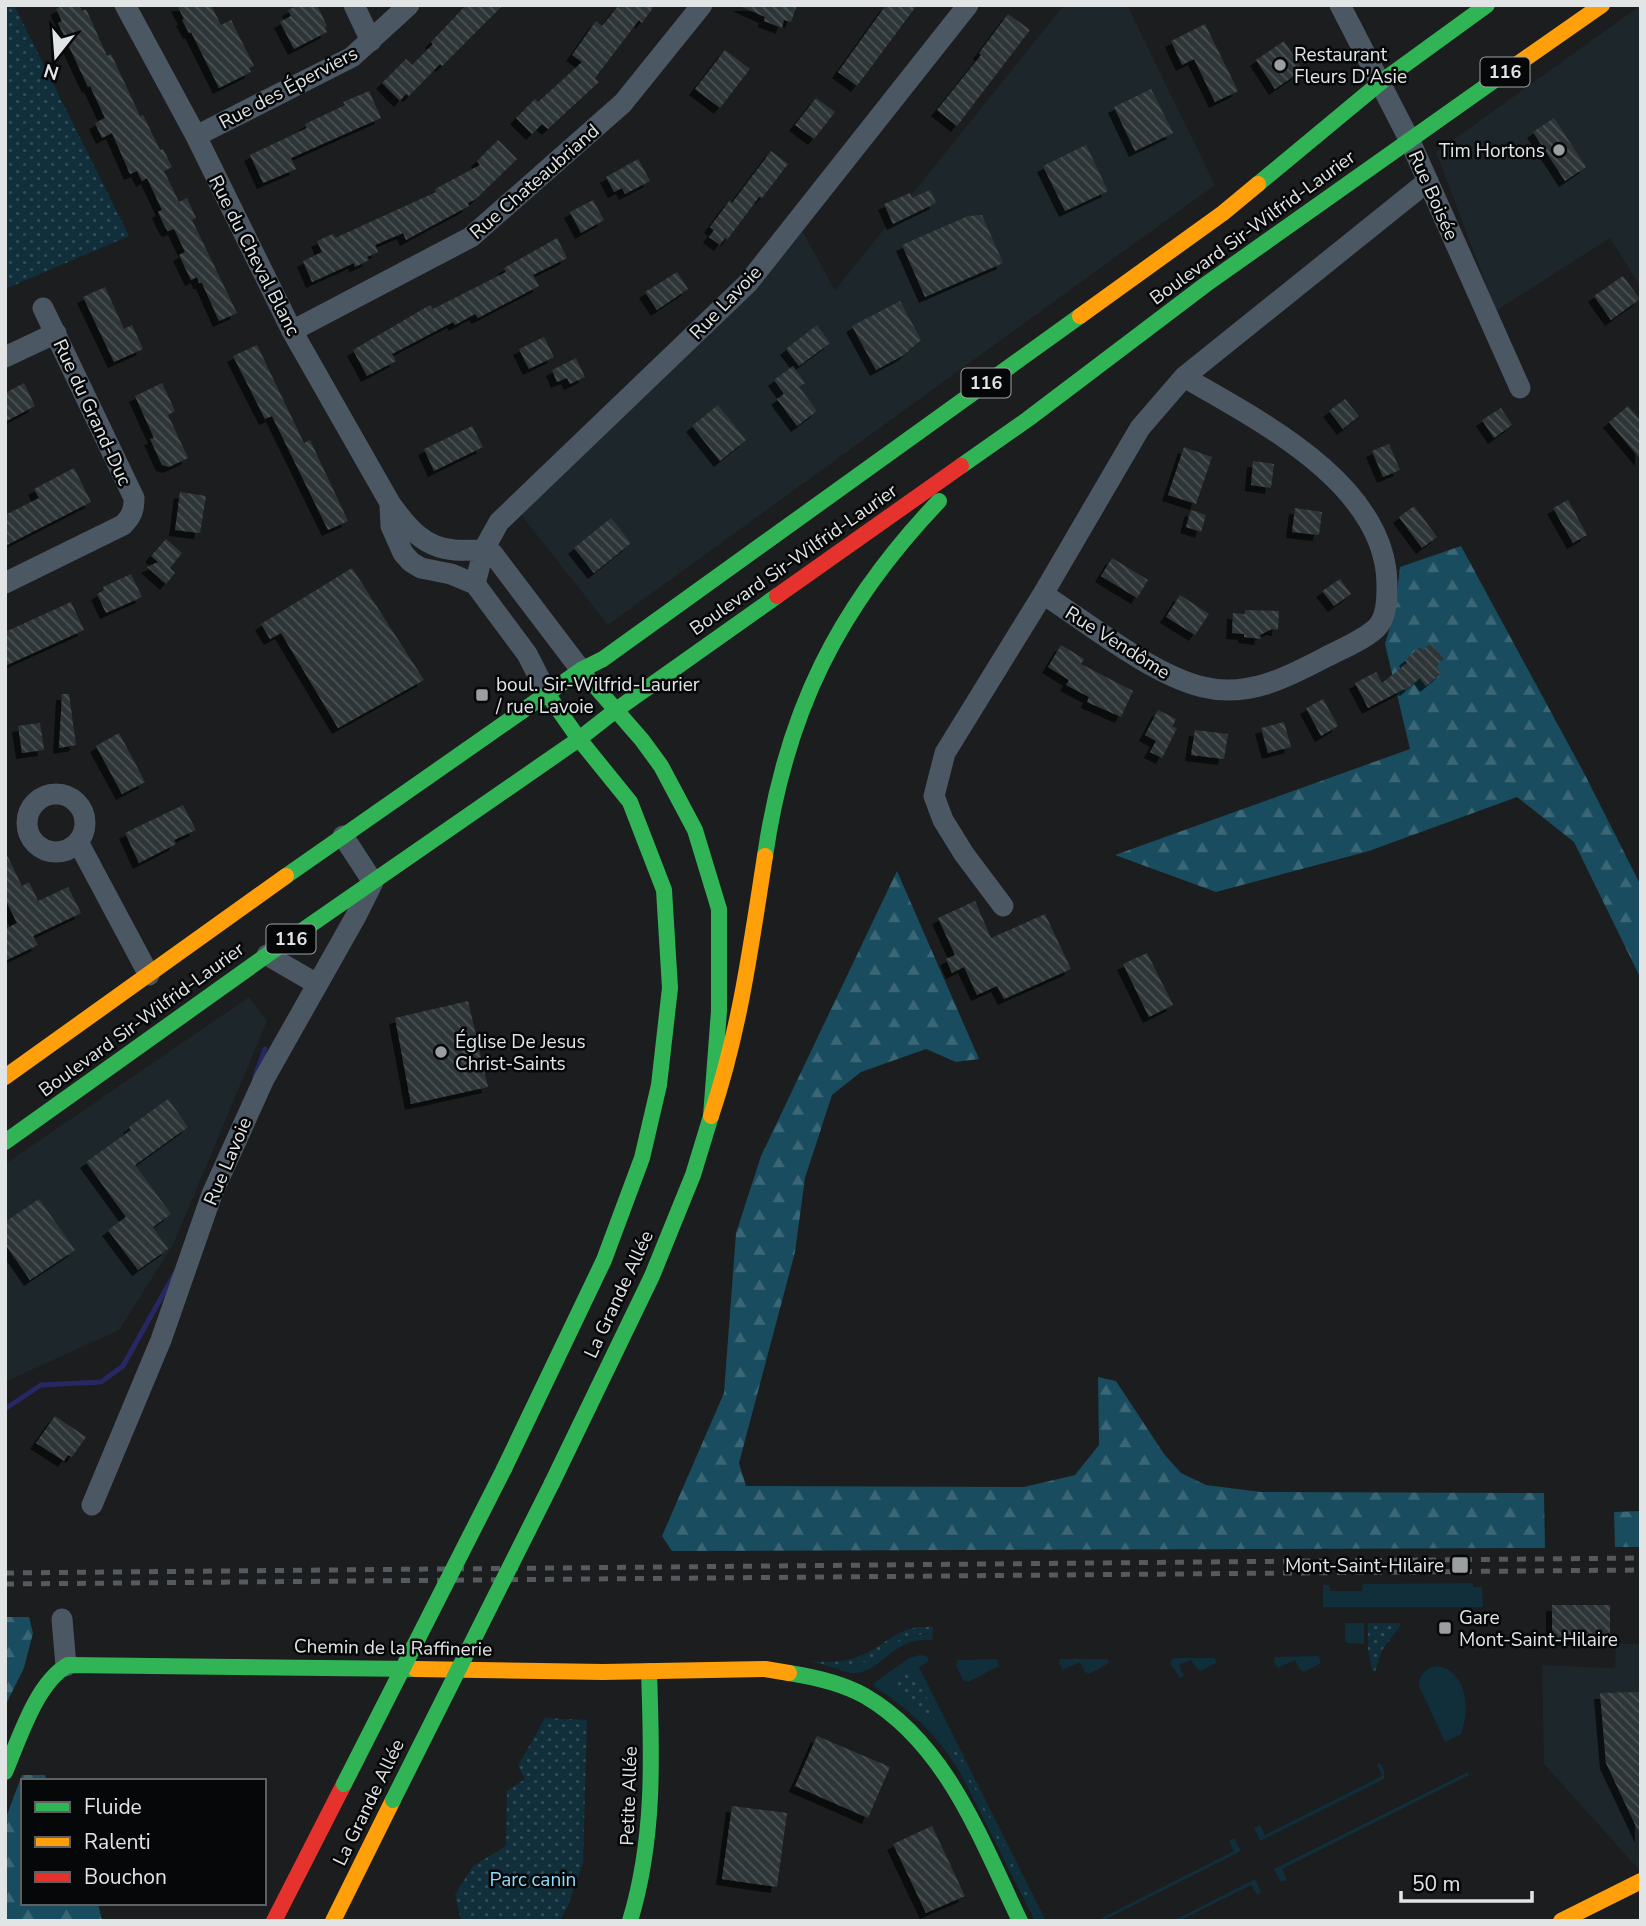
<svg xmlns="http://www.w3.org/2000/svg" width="1646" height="1926" viewBox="0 0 1646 1926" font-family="'Nunito Sans',sans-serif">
<defs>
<pattern id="forest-firs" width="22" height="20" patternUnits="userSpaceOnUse" patternTransform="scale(1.75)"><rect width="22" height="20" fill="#194c5e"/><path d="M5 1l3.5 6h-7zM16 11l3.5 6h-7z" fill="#3a6675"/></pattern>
<pattern id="park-dots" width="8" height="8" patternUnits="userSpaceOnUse" patternTransform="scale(1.75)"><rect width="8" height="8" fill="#102f3b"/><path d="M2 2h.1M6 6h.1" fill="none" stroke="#324d57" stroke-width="1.8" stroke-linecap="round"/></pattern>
<pattern id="building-back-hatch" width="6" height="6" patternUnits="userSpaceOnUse" patternTransform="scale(1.75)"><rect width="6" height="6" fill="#2e3637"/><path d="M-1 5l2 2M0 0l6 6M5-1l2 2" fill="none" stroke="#4c5354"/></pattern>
<filter id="shadow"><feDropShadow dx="-6" dy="6" stdDeviation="0" flood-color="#0009"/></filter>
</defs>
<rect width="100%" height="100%" fill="#1b1d1e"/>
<path fill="#1d262a" d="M1064 5H1127L1215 185 608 625 514 506 796 220 835 290Z
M1641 5V288L1610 238 1496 311 1436 152Z
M249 997 267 1021 173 1245 119 1330 5 1382V1164Z
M1616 1644H1641V1872L1544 1764 1542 1665 1615 1668Z"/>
<path fill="#102f3b" d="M1473 1583V1587H1482L1483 1607H1323V1585H1329L1330 1591H1362L1363 1584Z
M1345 1623H1364V1644L1347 1643 1345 1640Z
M929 1627H933L932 1640C922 1640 913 1640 904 1645 878 1658 869 1684 835 1668L855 1666 876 1657 906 1637 928 1634Z
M919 1655 927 1656 929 1661 919 1667 1046 1921H1035L962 1776C940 1737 911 1711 874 1686V1683L909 1658Z
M1319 1656 1321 1663 1304 1672 1300 1670 1295 1660 1278 1668 1274 1662 1275 1657Z
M1173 1658H1215L1216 1663 1201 1671 1197 1669 1191 1660 1179 1665 1184 1676 1180 1678 1170 1663Z
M997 1659 999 1666 968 1682 963 1680 956 1665 958 1660Z
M1060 1659H1108L1109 1663 1089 1674 1085 1672 1080 1662 1063 1670 1059 1663Z
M1437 1666C1468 1671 1470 1711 1461 1734L1445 1742 1419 1686C1419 1674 1426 1668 1437 1666Z
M1380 1763 1384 1771V1779L1260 1841 1254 1828 1260 1825 1265 1835 1382 1776 1377 1764Z
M1468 1772 1469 1775 1282 1869 1287 1880 1281 1882 1274 1869Z
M1234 1838 1241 1851 1102 1921H1096L1234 1851 1229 1841Z
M1255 1879 1261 1892 1257 1895 1251 1885 1179 1921H1173Z"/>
<path fill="url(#forest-firs)" d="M1461 546 1584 773 1641 886V979L1574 842 1517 797 1369 851 1216 892 1115 855 1410 749 1385 644 1395 611 1400 567Z
M897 871 979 1059 956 1062 926 1049 861 1072 832 1095 805 1178 795 1252 739 1463 746 1486 1024 1487 1075 1475 1099 1445 1098 1377 1116 1381 1164 1454 1181 1473 1206 1485 1261 1492 1544 1493 1545 1548 672 1551 662 1536 724 1393 736 1233 761 1156Z
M1641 1511V1547H1615L1614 1512Z
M5 1617H29L33 1633 24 1668 5 1706Z
M22 1775H45L47 1781H23V1903H98L102 1921H5V1820Z"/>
<path fill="url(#park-dots)" d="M5 5H14L129 236 5 289Z
M1368 1623H1399L1401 1625 1382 1650 1375 1672 1372 1670 1368 1648Z
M918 1627H929L930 1633 906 1637 876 1657 855 1666 835 1668 810 1661C833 1664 855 1661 874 1649 890 1639 900 1630 918 1627Z
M898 1671C919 1672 933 1706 934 1724 926 1719 923 1709 916 1702 905 1691 888 1691 898 1671Z
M545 1718 587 1720 583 1863 567 1908 560 1921H461L455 1895 473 1866 506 1846 507 1791 525 1779 518 1766Z
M945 1734 958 1751 1041 1921H1038L962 1767 945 1738Z"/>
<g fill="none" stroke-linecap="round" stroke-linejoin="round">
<path stroke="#272764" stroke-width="5" d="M255 1076 265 1049
M5 1409 41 1385 101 1382 123 1366 175 1273"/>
</g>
<path fill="url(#building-back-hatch)" filter="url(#shadow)" d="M64 5H79L82 11 86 9 107 56 111 54 140 116 143 115 160 150 163 149 172 167 164 171 179 202 187 198 196 218 192 220 237 313 219 321 202 283H199L197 277 191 280 179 255 185 252 174 229 168 231 165 227 158 212 162 210 147 178 142 181 137 171 130 174 112 133 102 138 95 123 105 118 90 86 88 87 58 23 62 21 56 9Z
M177 5H211L221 25 231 20 254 66 249 68 251 72 219 88 191 32 189 33 182 20 184 19Z
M298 5H317L327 26 325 28 327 32 294 49 280 22 291 16 288 10Z
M466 5H503L442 66 440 64 409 96 406 94 400 101 382 83 406 59 412 65 433 44 431 42Z
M619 5H655L642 23 639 20 595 78 599 82 548 129 542 124 532 134 516 118 535 99 538 102 582 62 572 55 596 21 602 26Z
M738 5H797L791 22 784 20 782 28 764 21 765 17Z
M886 5H917L857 86 838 72Z
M1008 14 1030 30 957 126 937 110 981 55 979 53Z
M1205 24 1238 91 1215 102 1194 59 1182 65 1171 41Z
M1284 41 1303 70 1275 89 1256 60Z
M725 50 750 69 720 108 695 89Z
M1151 89 1173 133 1135 151 1114 107Z
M369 91 381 118 291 158 296 169 263 183 250 155 307 128 305 124 345 105 343 102Z
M816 98 835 112 814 139 795 125Z
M1554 118 1586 167 1565 181 1533 132Z
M498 140 517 159 476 199 468 203 469 206 406 240 403 233 375 245 378 252 367 257 369 260 355 267 354 263 312 282 303 261 322 252 317 241 333 234 335 238 436 192 435 189 480 165 477 161Z
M1086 145 1108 191 1065 211 1043 166Z
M771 151 788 164 762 198 759 197 727 240 725 238 720 245 709 237 714 230 710 227 730 200 732 203Z
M638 159 650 181 625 194 622 188 614 192 606 177Z
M930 190 936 203 893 224 884 204 910 193 912 198Z
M593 200 604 220 581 233 570 212Z
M982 215 1003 263 925 297 902 245 968 216Z
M557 238 567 258 533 275 539 286 478 318 475 314 455 325 453 322 392 354 396 361 367 376 353 350 430 305 433 309 506 272 504 268Z
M677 272 688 289 657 310 645 292Z
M1623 276 1640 299 1611 320 1594 296Z
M105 287 124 329 132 325 143 349 114 362 83 297Z
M900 301 921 340 904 355 876 370 852 326Z
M817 325 830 343 799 366 786 349Z
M544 337 554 357 529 369 519 349Z
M257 345 304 443 310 440 348 521 328 530 272 416 265 419 233 356Z
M576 358 585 377 570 384 567 378 557 382 552 370Z
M793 366 805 383 799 387 817 411 797 426 777 399 784 394 774 380Z
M24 383 35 406 5 422V393Z
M162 383 175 411 168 415 188 458 169 467 162 465 150 439 154 438 135 396Z
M1345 399 1359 416 1343 429 1329 411Z
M718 405 746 440 720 461 692 426Z
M1628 406 1641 421V460L1609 422Z
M1501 408 1512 425 1494 438 1482 420Z
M472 426 483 447 434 471 424 449Z
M1389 444 1400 470 1383 477 1372 451Z
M1184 447 1212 457 1196 504 1168 495Z
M1253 461 1274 464 1271 488 1251 485Z
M74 468 91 502 5 546V515L39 498 34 489Z
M180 492 206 496 200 533 175 530Z
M1568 500 1587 535 1573 543 1553 508Z
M1414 506 1437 537 1422 548 1399 517Z
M1295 508 1322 512 1319 535 1292 532Z
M1191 510 1206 515 1201 532 1186 527Z
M611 518 631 543 594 573 574 548Z
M166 539 182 553 170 568 175 573 166 584 147 567 158 562 151 556Z
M1112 558 1148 580 1137 598 1101 576Z
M352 568 424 680 338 728 281 633 270 639 261 624Z
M131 574 142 597 106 613 97 594 104 590 103 587Z
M1340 579 1351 594 1334 606 1322 591Z
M1180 595 1209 614 1195 635 1166 617Z
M71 602 84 630 5 666V632Z
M1245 610 1279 611 1278 630 1272 629 1260 635 1261 639 1244 637V634L1232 633 1233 613 1245 614Z
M1431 643 1444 659 1436 666 1442 673 1426 686 1420 678 1406 690 1404 689 1368 708 1355 683 1376 672 1382 683 1407 663 1405 660 1420 647 1423 650Z
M1061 645 1084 659 1081 664 1133 691 1121 717 1087 702 1089 697 1066 685 1069 680 1048 667Z
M62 694H69L76 745 59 748Z
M1323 699 1338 726 1321 736 1306 708Z
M1158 710 1176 719 1172 727 1177 728 1162 758 1150 752 1156 741 1145 735Z
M1284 722 1291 747 1268 753 1261 728Z
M40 723 44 750 22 753 18 726Z
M1195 730 1228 734 1224 759 1191 755Z
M119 733 145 782 122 794 96 746Z
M183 805 196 830 174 840 176 844 139 863 125 833Z
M5 851 22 886 29 882 38 901 68 887 81 913 33 936 38 945 5 961V929L17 923 5 899Z
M975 901 991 938 1045 914 1071 969 1004 999 997 986 977 995 964 967 952 973 946 959 955 955 938 918Z
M1147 953 1173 1005 1149 1017 1123 964Z
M468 1001 488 1087 411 1104 395 1018Z
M168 1099 188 1127 135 1165 171 1214 153 1227 168 1249 138 1270 108 1230 126 1217 86 1162 131 1130 129 1127Z
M39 1199 75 1250 30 1280 5 1244V1222Z
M55 1416 86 1437 72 1457 68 1455 64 1461 36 1443Z
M1552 1605H1610V1639L1552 1640Z
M1641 1692V1837L1606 1763 1600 1693Z
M817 1736 890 1767 868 1818 795 1786Z
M732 1806 787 1813 777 1887 722 1879Z
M932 1826 965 1896 926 1913 893 1844Z"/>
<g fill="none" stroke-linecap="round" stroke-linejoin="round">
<path stroke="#4b5763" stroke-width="21" d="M125 5 196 136 292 331 390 503C407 527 424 548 455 550 469 551 481 548 493 554L581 670
M354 5 371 41
M1340 5 1409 139 1520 388
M196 136 352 57 409 5
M292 331 471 237 623 103 702 5
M5 357 56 333
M390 505 391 526 403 553 411 562 421 568 451 574 475 584 527 654 548 695
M5 583 123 525C132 516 134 510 134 498L43 308
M475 584 484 549 499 522 748 283 968 5
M1043 594C1088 623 1152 675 1203 687 1247 698 1286 678 1324 658 1339 650 1369 638 1379 625 1387 614 1387 597 1387 584 1386 484 1258 420 1184 377
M27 823a29 29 0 1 1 58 0a29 29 0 1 1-58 0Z
M78 842 149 975
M1003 906 964 854 943 820 934 796 945 753 1043 594 1140 428 1184 377 1428 181
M267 955 317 984
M92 1505 161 1340 212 1194 264 1079 356 916 373 882 343 836
M62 1619 66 1666"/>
<path stroke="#30b455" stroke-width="16" d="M1258 184 1381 82 1487 5
M961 466 1028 419 1205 285 1499 77
M765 856C786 712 838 607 939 501
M286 876 581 670 603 659 1080 316
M5 1142 267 955 579 739 616 710 777 596
M504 1469 604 1260 642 1158 659 1085 670 988 664 890 630 802 579 739 548 695
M552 1483 652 1276 693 1175 711 1116 719 1011V909L695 830 661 766 642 740 581 670
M789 1673C815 1677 842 1683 865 1696 947 1744 981 1840 1020 1921
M5 1772C19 1740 36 1683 68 1665L415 1669
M630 1921C655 1839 652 1756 649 1671"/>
<path stroke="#ff9f0a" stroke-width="16" d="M1499 77 1602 5
M1080 316 1223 213 1258 184
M5 1077 286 876
M711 1116C740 1030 751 945 765 856
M415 1669 603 1672 765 1669 789 1673
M333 1921 393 1800
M1561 1921 1641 1881"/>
<path stroke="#e5322d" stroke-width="16" d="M777 596 961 466
M274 1921 344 1784"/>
<path stroke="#555a5f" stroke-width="5" stroke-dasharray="9 9" stroke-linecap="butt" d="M5 1573 1641 1558
M5 1584 1641 1570"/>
<path stroke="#30b455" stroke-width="16" d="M344 1784 504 1469
M393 1800 552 1483"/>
</g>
<g fill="#9c9fa0" stroke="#060708" stroke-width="2.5">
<circle cx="1280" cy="65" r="7"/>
<circle cx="1559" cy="150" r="7"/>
<rect x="475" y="688" width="14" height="14" rx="3.5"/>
<circle cx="441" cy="1052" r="7"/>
<rect x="1451" y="1556" width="18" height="18" rx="3.5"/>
<rect x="1438" y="1621" width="14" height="14" rx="3.5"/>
</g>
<g text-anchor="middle" stroke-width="5" stroke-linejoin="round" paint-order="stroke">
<g fill="#060708" stroke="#a0a2a3" stroke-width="2">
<rect x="1480.5" y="57.5" width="49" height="29" rx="5"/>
<rect x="961.5" y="368.5" width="49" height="29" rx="5"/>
<rect x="266.5" y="924.5" width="49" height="29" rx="5"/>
</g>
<g font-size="18" font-weight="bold" fill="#e2e5e6">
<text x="1505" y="78">116</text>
<text x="986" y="389">116</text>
<text x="291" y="945">116</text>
</g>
<g font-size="19" fill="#e2e5e6" stroke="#060708" text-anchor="start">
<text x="1294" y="61">Restaurant<tspan x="1294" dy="22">Fleurs D'Asie</tspan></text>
<text x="1545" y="157" text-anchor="end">Tim Hortons</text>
<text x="496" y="691">boul. Sir-Wilfrid-Laurier<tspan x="496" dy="22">/ rue Lavoie</tspan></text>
<text x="455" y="1048">Église De Jesus<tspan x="455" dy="22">Christ-Saints</tspan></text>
<text x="1444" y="1572" text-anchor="end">Mont-Saint-Hilaire</text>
<text x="1459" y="1624">Gare<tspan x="1459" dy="22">Mont-Saint-Hilaire</tspan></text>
</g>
<g font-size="19" fill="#e2e5e6" stroke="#060708">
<text transform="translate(288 87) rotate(-28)" y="7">Rue des Éperviers</text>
<text transform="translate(534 181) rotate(-41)" y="7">Rue Chateaubriand</text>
<text transform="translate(1434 195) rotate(66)" y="7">Rue Boisée</text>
<text transform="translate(1252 227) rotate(-36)" y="7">Boulevard Sir-Wilfrid-Laurier</text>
<text transform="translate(255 255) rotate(63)" y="7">Rue du Cheval Blanc</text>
<text transform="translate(725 302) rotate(-46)" y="7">Rue Lavoie</text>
<text transform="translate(93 412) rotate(65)" y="7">Rue du Grand-Duc</text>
<text transform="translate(793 559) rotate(-35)" y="7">Boulevard Sir-Wilfrid-Laurier</text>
<text transform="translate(1118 642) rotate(32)" y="7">Rue Vendôme</text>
<text transform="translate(141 1019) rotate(-36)" y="7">Boulevard Sir-Wilfrid-Laurier</text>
<text transform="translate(227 1161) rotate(-67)" y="7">Rue Lavoie</text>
<text transform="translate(618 1294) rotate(-65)" y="7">La Grande Allée</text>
<text transform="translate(393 1647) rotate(1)" y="7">Chemin de la Raffinerie</text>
<text transform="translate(628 1796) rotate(-88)" y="7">Petite Allée</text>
<text transform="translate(368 1802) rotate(-64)" y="7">La Grande Allée</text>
</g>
<g font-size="19" fill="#91dcfc" stroke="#060708">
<text x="533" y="1886">Parc canin</text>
</g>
</g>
<rect width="1646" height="1926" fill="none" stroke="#e2e5e6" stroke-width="14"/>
<rect x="21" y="1779" width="245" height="126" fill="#060708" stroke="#5e6061" stroke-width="2"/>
<rect x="35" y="1802" width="35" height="10" fill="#30b455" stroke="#5e6061" stroke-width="2"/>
<text x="84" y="1814" font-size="21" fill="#e2e5e6">Fluide</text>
<rect x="35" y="1837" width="35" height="10" fill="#ff9f0a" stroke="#5e6061" stroke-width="2"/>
<text x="84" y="1849" font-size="21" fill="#e2e5e6">Ralenti</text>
<rect x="35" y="1872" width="35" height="10" fill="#e5322d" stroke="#5e6061" stroke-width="2"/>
<text x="84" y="1884" font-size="21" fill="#e2e5e6">Bouchon</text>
<g transform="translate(56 56) rotate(197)" stroke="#060708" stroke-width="5" paint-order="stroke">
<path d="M0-5L12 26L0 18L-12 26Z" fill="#e2e5e6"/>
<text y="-10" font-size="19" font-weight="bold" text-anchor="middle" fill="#e2e5e6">N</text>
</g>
<path d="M1401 1891v10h131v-10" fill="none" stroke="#e2e5e6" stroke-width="3.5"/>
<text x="1412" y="1891" font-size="21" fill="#e2e5e6" stroke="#060708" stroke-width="5" paint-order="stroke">50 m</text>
</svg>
